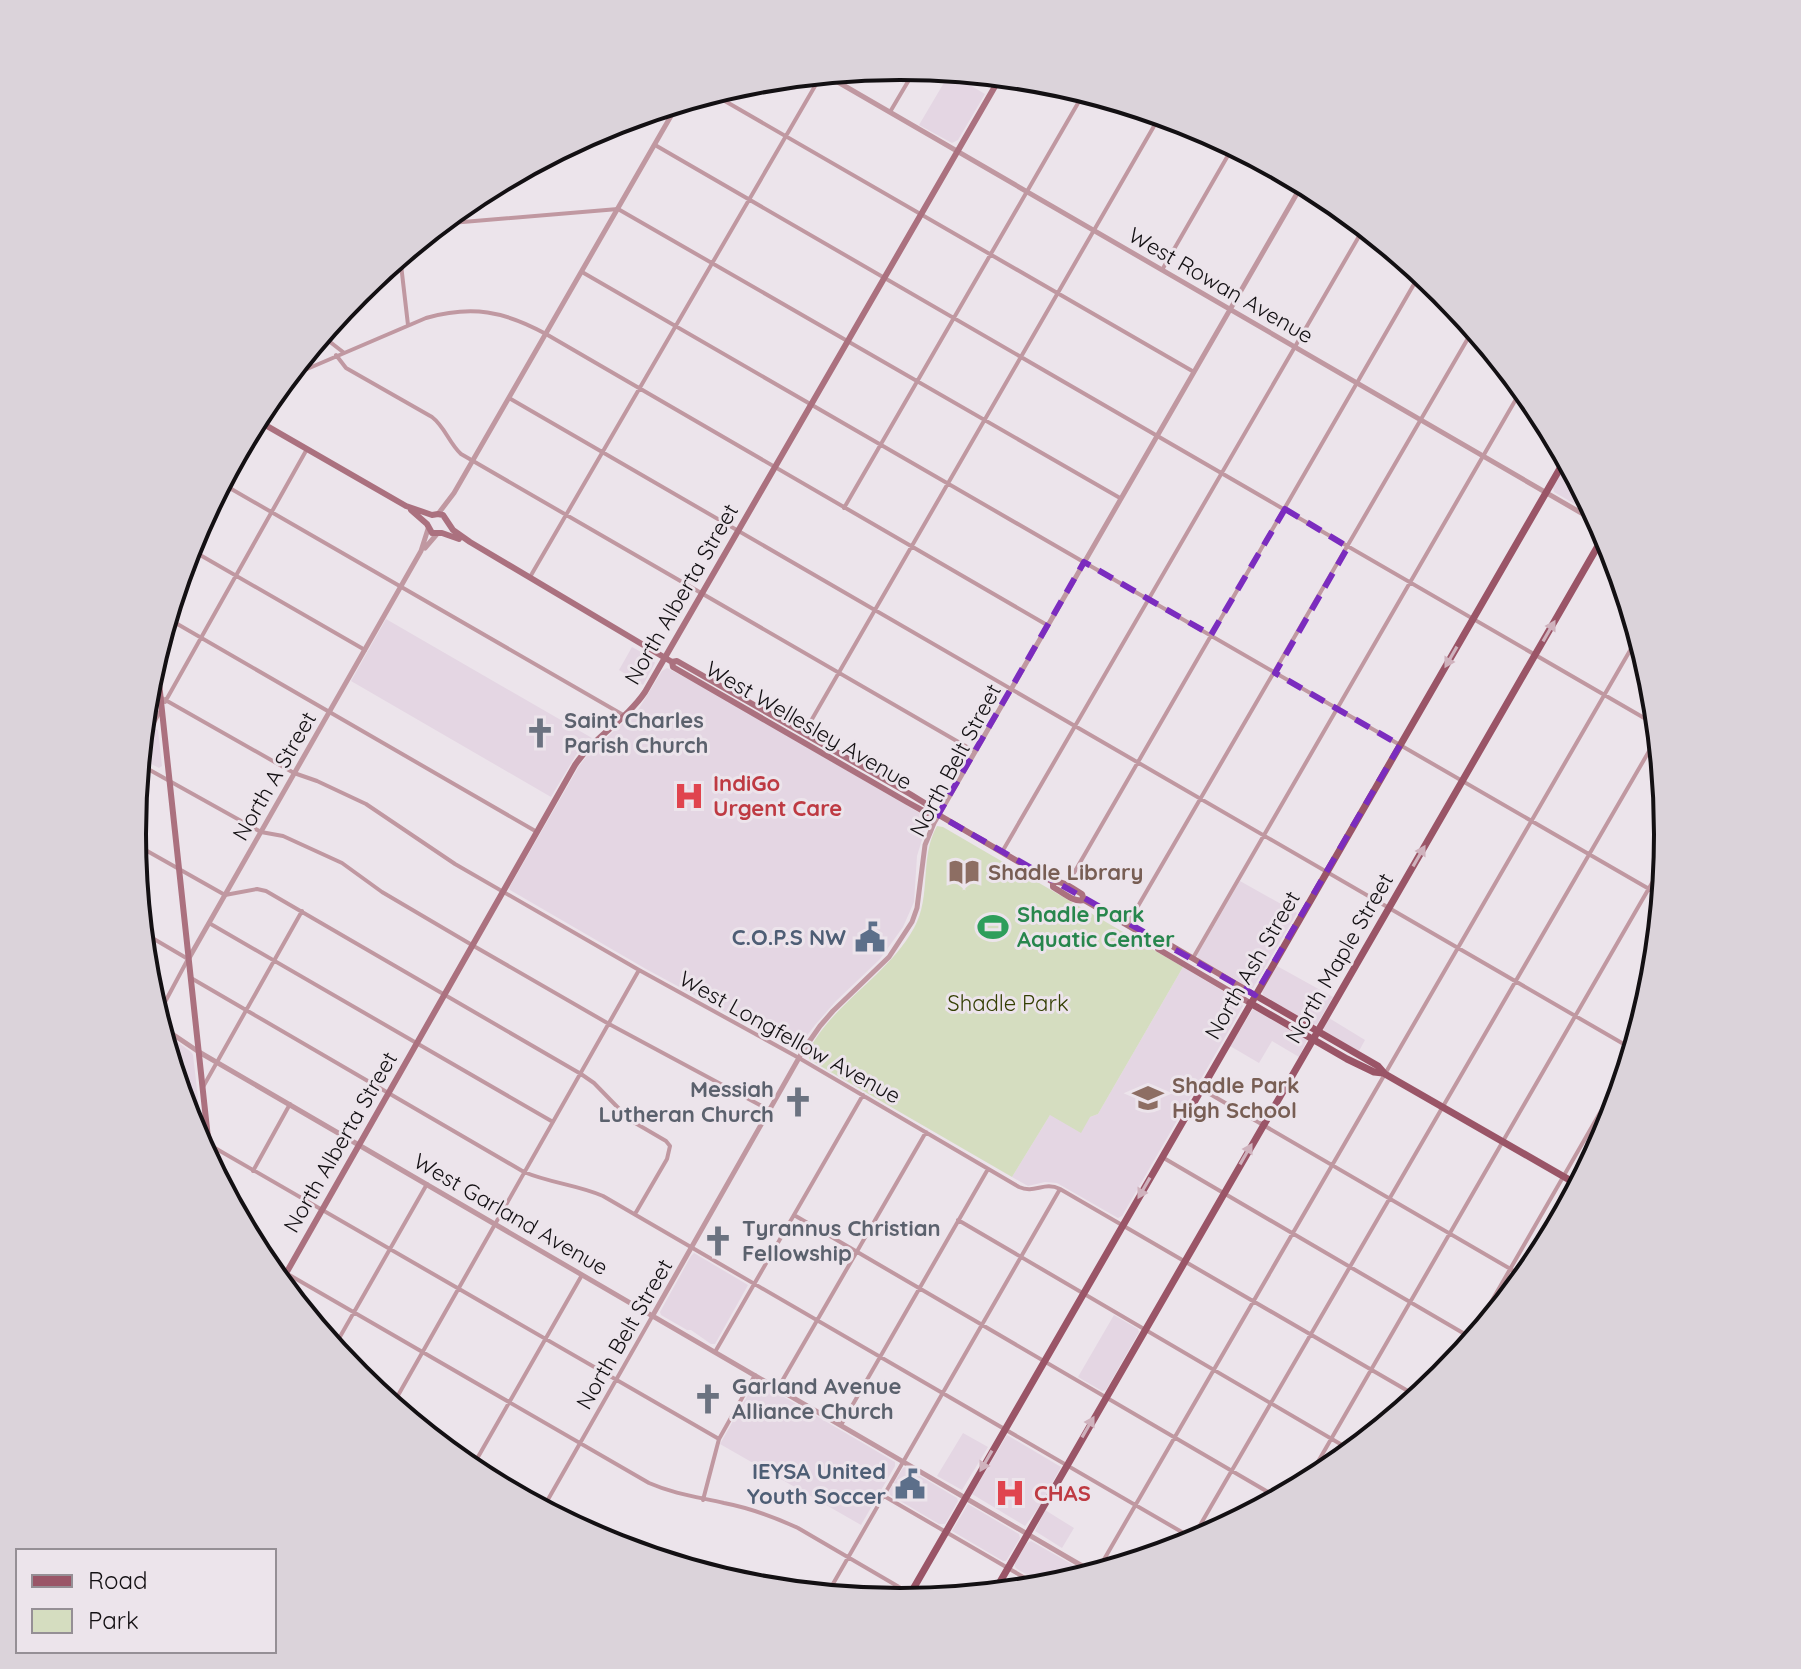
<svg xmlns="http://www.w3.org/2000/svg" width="1801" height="1669" viewBox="0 0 1801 1669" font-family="Quicksand,sans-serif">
<rect width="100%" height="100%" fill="#ece4eb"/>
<path fill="#e4d6e3" d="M951 74 985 94 958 140 952 143 919 125 945 81Z
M1568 461 1599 518 1554 492 1553 487Z
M386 619 592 738 576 755 551 797 351 681Z
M632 647 652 658 655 663 643 685 619 670Z
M667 668 700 685 901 802 926 817 928 820 917 856 914 902 903 927 880 959 836 1001 815 1025 796 1050 646 969 510 890 509 888 579 766 591 751 638 710 662 671Z
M154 728 158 730 162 766 159 768 140 758V751Z
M1240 881 1297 913 1253 988 1248 987 1198 958 1197 955Z
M1277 966 1333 997 1317 1024 1313 1025 1263 995 1262 991Z
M1183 967 1241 1002 1243 1006 1122 1216 1118 1218 1057 1183 1045 1182 1028 1186 1012 1177 1050 1115 1090 1117 1098 1114Z
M1253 1009 1307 1040 1299 1057 1272 1041 1259 1063 1230 1046Z
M1329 1018 1365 1040 1359 1051 1324 1031 1323 1027Z
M175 1040 191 1052 193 1055 199 1107 195 1114 186 1115 167 1052Z
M694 1253 748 1285 715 1344H711L691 1330H687L661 1315 660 1312 691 1256Z
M1114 1315 1138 1329 1139 1332 1106 1390 1102 1391 1078 1377Z
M757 1381 895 1462V1466L861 1525 720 1444 754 1384Z
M963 1433 988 1447 962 1490 937 1476Z
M1007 1435 1061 1467 1039 1507 1025 1526 972 1494Z
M905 1467 957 1498 958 1501 945 1524H939L890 1495 889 1491 903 1468Z
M968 1504 1019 1534 1020 1538 1006 1561H1003L952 1531Z
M1045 1510 1074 1528 1062 1548 1035 1531Z
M1031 1541 1089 1574 1090 1576 1050 1588 1017 1569 1015 1567V1563L1027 1543Z"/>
<path fill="#d5ddc0" d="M937 826 943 827 1183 967 1098 1114 1090 1117 1081 1133 1050 1115 1012 1177 810 1060 807 1054C831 1004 887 977 914 928 932 896 919 858 937 826Z"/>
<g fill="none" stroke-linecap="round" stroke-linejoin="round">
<path stroke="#c098a1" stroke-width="4" d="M711 93 1194 372
M668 106 673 113
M890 112 916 68
M632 117 673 113
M655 145 1658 726
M1303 183 1333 200
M439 224 618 209 1120 498
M400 256 408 325
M1162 270 1234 145
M582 272 1663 897
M321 335 343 352
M336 355 346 368 432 417C445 427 449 443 461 454L974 751
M286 378 426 318C472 305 504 311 546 334L1047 625
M509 398 1634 1050
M221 483 625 716
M844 508 1085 91
M188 548 365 650
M530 577 822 74
M167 618 537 832
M146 689 294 773 317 781 366 804 455 864 639 970 799 1058 1019 1187C1035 1194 1044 1181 1060 1189L1420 1398
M165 702 307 449
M804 733 1161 114
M141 746 161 710
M139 764 261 832 283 836 342 863 382 892 472 945 609 1024 769 1110
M133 843 225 895 257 889 266 891 581 1074 594 1083 630 1120 666 1141 670 1146 667 1159 635 1214
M1002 852 1365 226
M1067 885 1421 272
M209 923 553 1122
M1127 925 1474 328
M142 932 188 959 157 1017
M1193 958 1523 387
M191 978 524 1172C550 1183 578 1185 603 1196L1199 1542
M203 1087 302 911
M1203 1090 1526 1278
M187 1118H205
M208 1144 719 1439
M1162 1157 1475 1340
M253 1171 290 1104
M794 1215 1280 1499
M958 1220 1354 1452
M260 1258 649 1483C674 1494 698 1497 724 1503 750 1508 774 1517 798 1528L923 1601
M333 1349 427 1184
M715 1352 863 1095
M1455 1365 1632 1057
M778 1388 926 1132
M392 1406 639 970
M841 1425 988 1169
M440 1446 615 1547
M470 1471 582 1275
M1304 1486 1667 857
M884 1496 1044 1589
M703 1500 719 1439 755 1375
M542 1510 653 1315
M1188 1546 1659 734
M1095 1575 1639 635
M826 1596 1060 1189"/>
<path stroke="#c098a1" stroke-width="5" d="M824 74 1602 525
M438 514 454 493 679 102
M425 548 437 534
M189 958 421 551 428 529
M159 1025 199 1052 1096 1574
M653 1315 804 1049 820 1026 833 1011 889 957 912 922 917 908 925 845 934 823 1303 183"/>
<path stroke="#ab717f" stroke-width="6" d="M255 419 406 506 432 515 438 514 443 515 453 530 470 542 672 662 677 661 910 794 931 807 932 811 1053 882C1063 880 1073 889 1082 894L1084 900
M411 510 427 524 432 533H442L459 539
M156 655 211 1166
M672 662 673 667 907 802 927 813 932 811
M1053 882V887C1062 892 1074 903 1084 900L1158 943 1165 942 1255 995
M1158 943V949L1250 1003
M280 1284 575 765C594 737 626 720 645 692L1001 76"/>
<path stroke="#9a5567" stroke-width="7" d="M1255 995 1378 1066 1385 1074 1580 1186
M1250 1003 1347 1059 1374 1072 1383 1073
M993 1594 1606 532
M905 1603 1566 458"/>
</g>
<defs><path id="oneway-solid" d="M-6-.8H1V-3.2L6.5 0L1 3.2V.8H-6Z" transform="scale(2)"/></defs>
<g fill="#cfb2bd">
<use href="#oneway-solid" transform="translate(1549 631) rotate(-60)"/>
<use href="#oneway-solid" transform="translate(1451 657) rotate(120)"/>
<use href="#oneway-solid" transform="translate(1419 856) rotate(-60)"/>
<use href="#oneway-solid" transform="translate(1246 1154) rotate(-60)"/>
<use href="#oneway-solid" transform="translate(1144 1188) rotate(120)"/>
<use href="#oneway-solid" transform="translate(1088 1427) rotate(-60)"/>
<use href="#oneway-solid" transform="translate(986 1461) rotate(120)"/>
</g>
<path fill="none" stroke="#7b2cbf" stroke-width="6" stroke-dasharray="16 10" stroke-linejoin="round" d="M1285 509 1348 547 1275 673 1400 745 1255 995 938 815 1084 562 1211 635Z"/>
<defs>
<g id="church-bare" transform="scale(2.4)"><path d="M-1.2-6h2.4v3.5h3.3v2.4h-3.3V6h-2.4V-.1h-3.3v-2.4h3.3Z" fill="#6b7280" stroke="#ece4eb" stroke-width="2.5" paint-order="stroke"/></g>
<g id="hospital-bare" transform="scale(2.4)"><path d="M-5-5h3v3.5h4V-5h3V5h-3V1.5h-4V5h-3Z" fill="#e0444e" stroke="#ece4eb" stroke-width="2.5" paint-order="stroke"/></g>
<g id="library-bare" transform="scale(2.4)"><path d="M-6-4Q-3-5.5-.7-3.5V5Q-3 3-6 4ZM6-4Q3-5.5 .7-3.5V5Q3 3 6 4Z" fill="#8d6e63" stroke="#ece4eb" stroke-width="2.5" paint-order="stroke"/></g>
<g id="stadium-bare" transform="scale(2.4)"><path d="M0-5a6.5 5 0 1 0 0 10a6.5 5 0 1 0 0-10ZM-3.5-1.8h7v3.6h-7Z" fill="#2e9e5b" stroke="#ece4eb" stroke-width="2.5" paint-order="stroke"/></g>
<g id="civic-bare" transform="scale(2.4)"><path d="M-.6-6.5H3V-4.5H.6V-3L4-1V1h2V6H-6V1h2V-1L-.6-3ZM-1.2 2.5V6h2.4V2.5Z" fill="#5c6f8a" stroke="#ece4eb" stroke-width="2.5" paint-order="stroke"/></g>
<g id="school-bare" transform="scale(2.4)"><path d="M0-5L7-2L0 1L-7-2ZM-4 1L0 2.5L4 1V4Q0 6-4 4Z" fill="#8d6e63" stroke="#ece4eb" stroke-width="2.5" paint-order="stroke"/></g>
</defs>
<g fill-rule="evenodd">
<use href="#church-bare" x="540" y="733"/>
<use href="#hospital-bare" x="689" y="796"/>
<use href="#library-bare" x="964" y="872"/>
<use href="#stadium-bare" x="993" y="927"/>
<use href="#civic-bare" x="870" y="937"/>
<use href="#school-bare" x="1148" y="1098"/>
<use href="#church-bare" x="798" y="1102"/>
<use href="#church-bare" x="718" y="1241"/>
<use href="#church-bare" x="708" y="1399"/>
<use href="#civic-bare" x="910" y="1484"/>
<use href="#hospital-bare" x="1010" y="1493"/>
</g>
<g text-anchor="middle" stroke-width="6" stroke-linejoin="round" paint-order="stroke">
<g font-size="22" fill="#131013" stroke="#ece4eb">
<text transform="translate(1221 285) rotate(30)" y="8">West Rowan Avenue</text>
<text transform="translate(681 594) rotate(-60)" y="8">North Alberta Street</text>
<text transform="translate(809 725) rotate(30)" y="8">West Wellesley Avenue</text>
<text transform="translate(955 760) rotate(-62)" y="8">North Belt Street</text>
<text transform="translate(274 776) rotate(-60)" y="8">North A Street</text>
<text transform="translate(1339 958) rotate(-60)" y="8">North Maple Street</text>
<text transform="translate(1252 965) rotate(-60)" y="8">North Ash Street</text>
<text transform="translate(790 1037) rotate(29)" y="8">West Longfellow Avenue</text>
<text transform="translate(340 1142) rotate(-60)" y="8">North Alberta Street</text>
<text transform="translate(511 1214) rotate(30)" y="8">West Garland Avenue</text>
<text transform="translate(624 1334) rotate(-60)" y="8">North Belt Street</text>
</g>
<g font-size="22" font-weight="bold" fill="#5b616d" stroke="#ece4eb" text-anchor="start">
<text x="564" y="728">Saint Charles<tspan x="564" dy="25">Parish Church</tspan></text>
<text x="774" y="1097" text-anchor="end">Messiah<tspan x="774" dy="25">Lutheran Church</tspan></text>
<text x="742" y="1236">Tyrannus Christian<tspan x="742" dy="25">Fellowship</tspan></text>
<text x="732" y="1394">Garland Avenue<tspan x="732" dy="25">Alliance Church</tspan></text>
</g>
<g font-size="22" font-weight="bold" fill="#be3a42" stroke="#ece4eb" text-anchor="start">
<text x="713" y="791">IndiGo<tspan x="713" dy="25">Urgent Care</tspan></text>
<text x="1034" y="1501">CHAS</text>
</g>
<g font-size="22" font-weight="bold" fill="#785e54" stroke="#ece4eb" text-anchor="start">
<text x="988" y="880">Shadle Library</text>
<text x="1172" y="1093">Shadle Park<tspan x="1172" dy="25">High School</tspan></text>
</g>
<g font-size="22" font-weight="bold" fill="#27864d" stroke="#ece4eb" text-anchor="start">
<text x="1017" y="922">Shadle Park<tspan x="1017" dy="25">Aquatic Center</tspan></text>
</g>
<g font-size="22" font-weight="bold" fill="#4e5e75" stroke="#ece4eb" text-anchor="end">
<text x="846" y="945">C.O.P.S NW</text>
<text x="886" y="1479">IEYSA United<tspan x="886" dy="25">Youth Soccer</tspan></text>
</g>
<g font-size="22" fill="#343f03" stroke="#ece4eb">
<text x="1008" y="1011">Shadle Park</text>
</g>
</g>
<path d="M0 0H1801V1669H0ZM146 834a754 754 0 1 1 1508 0a754 754 0 1 1-1508 0Z" fill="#dbd3da" fill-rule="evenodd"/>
<path fill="none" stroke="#131013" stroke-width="4" d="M146 834a754 754 0 1 1 1508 0a754 754 0 1 1-1508 0Z"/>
<rect x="16" y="1549" width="260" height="104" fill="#ece4eb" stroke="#958f95" stroke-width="2"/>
<rect x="32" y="1575" width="40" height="12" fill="#9a5567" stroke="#958f95" stroke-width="2"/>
<text x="88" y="1589" font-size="24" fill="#131013">Road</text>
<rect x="32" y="1609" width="40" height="24" fill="#d5ddc0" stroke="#958f95" stroke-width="2"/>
<text x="88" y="1629" font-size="24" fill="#131013">Park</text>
</svg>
